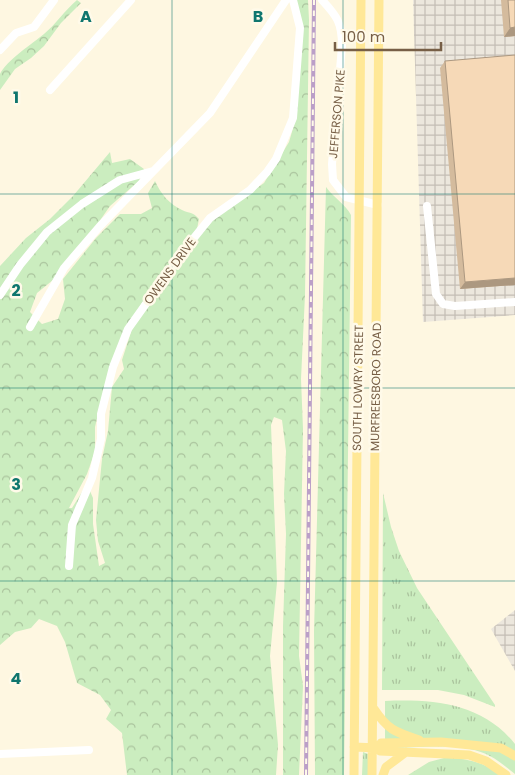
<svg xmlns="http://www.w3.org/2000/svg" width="515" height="775" viewBox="0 0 515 775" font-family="Poppins,sans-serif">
<defs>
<pattern id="industrial-grid" width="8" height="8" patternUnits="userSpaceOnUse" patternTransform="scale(1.25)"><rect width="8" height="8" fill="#ece7dd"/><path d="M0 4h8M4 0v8" fill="none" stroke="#c4beb5"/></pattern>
<pattern id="grass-tufts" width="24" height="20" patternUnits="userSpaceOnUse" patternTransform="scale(1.25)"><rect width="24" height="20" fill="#cbedbf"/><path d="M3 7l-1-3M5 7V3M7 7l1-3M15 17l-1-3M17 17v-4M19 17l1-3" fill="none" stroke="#aac39d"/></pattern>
<pattern id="forest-crowns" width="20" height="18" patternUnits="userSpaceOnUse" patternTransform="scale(1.25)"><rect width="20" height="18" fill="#cbedbf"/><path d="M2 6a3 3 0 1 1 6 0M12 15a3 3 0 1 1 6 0" fill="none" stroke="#aac39d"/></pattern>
</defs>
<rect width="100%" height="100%" fill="#fef7e1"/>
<path fill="url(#industrial-grid)" d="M413 0H515V315L423 322Z
M515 610V671L491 629Z"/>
<path fill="url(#grass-tufts)" d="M383 493 391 527 399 551 417 588 495 705V707L464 695 438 690H382Z
M385 701C434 699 482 703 515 744V774C506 767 497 759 486 754 459 742 418 748 388 748L385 746Z
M363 752 368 754V775H362Z
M444 758C467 758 483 762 502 775H408L429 762Z"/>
<path fill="url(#forest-crowns)" d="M77 0 81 3 61 23 44 46 31 58 15 69 0 90C0 86 0 78 0 74 6 61 33 43 44 34 56 24 65 10 77 0Z
M296 0H308L309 20 305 295 301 379 303 429 299 656 303 686 299 775H283V626L286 534 284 494 286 451 282 420 274 417 271 425 277 582 270 656 278 745 276 775H127L122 733 106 719 111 710 100 695 77 683 65 642 57 626 39 619 31 628 15 632 0 645V266L26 238 50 219 73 196 110 152 112 163 130 159 144 169 139 181 110 206 92 232 53 280 37 293 30 312 42 324 58 319 65 299 63 279 96 238 120 214H141L152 208 148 193 155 181C161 194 169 204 182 210 190 214 192 211 199 219L197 229 150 290 126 329 99 410 95 427V451L87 474 69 508H72L87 484 93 498V524L99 566 105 563 98 541 96 520 102 459 108 431 112 387 124 369 122 360 132 329 193 243 216 217 264 183 289 142 296 118 301 55Z
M326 187C334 198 345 204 351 215L344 775H315L314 631Z"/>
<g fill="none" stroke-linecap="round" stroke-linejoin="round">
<path stroke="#fff" stroke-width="8" d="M322 0C337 16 342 23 342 46L332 164 333 180 346 197 378 205
M0 50 16 33 34 27 54 0
M50 90 131 0
M427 206 436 294 443 304 455 306 515 302
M0 295 20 265 47 232 82 204 120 180 153 171
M30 327 64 268 100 226 210 113 286 0
M69 566 72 525 92 478 101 439V414L113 367 128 329 185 249 210 218 250 190 267 172 276 159 293 118 300 28 293 0
M0 754 89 750"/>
<path stroke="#ffe897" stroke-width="9" d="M374 709C388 730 395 732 419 740
M354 747 378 748 380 751 469 755 486 761 506 775
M378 748 381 743 441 742 501 748 515 756
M354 775 361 0
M372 775 379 0
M383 775 386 767 406 752"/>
<g stroke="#bb9fc8" stroke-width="4">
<path id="rail" d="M306 775 314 0"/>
</g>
<use href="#rail" stroke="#fffae9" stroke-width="2" stroke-dasharray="5.5" stroke-linecap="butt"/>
</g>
<path fill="#d4bb9d" d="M501 0H515V36L504 37Z
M445 61 515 285 460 289 440 68Z"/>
<path fill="#ac9880" d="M515 27V36L504 37 510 28Z
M515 278V285L460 289 465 282Z"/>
<path fill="#f6d9b7" stroke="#ac9880" d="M508 0H515V27L510 28Z
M515 55V278L465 282 445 61Z"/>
<path fill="none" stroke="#0f766e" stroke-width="1" stroke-opacity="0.55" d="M172 0V775M343 0V775M0 194H515M0 388H515M0 581H515"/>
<g text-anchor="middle" stroke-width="5" stroke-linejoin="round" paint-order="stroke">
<g font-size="12" fill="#775f46" stroke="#fffae9">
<text transform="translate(337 114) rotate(-85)" y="4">JEFFERSON PIKE</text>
<text transform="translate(170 271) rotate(-54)" y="4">OWENS DRIVE</text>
<text transform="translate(376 387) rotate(-89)" y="4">MURFREESBORO ROAD</text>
<text transform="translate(358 388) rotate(-89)" y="4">SOUTH LOWRY STREET</text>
</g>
</g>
<g font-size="16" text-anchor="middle" font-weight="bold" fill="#0f766e" stroke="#fffae9" stroke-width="5" stroke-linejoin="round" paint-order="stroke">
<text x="86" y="22">A</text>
<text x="258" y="22">B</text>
<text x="16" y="103">1</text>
<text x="16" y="296">2</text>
<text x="16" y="490">3</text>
<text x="16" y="684">4</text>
</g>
<path d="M335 42v8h106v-8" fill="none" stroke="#775f46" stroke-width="2.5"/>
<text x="342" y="42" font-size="15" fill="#775f46" stroke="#fffae9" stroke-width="4" paint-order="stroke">100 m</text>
</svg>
